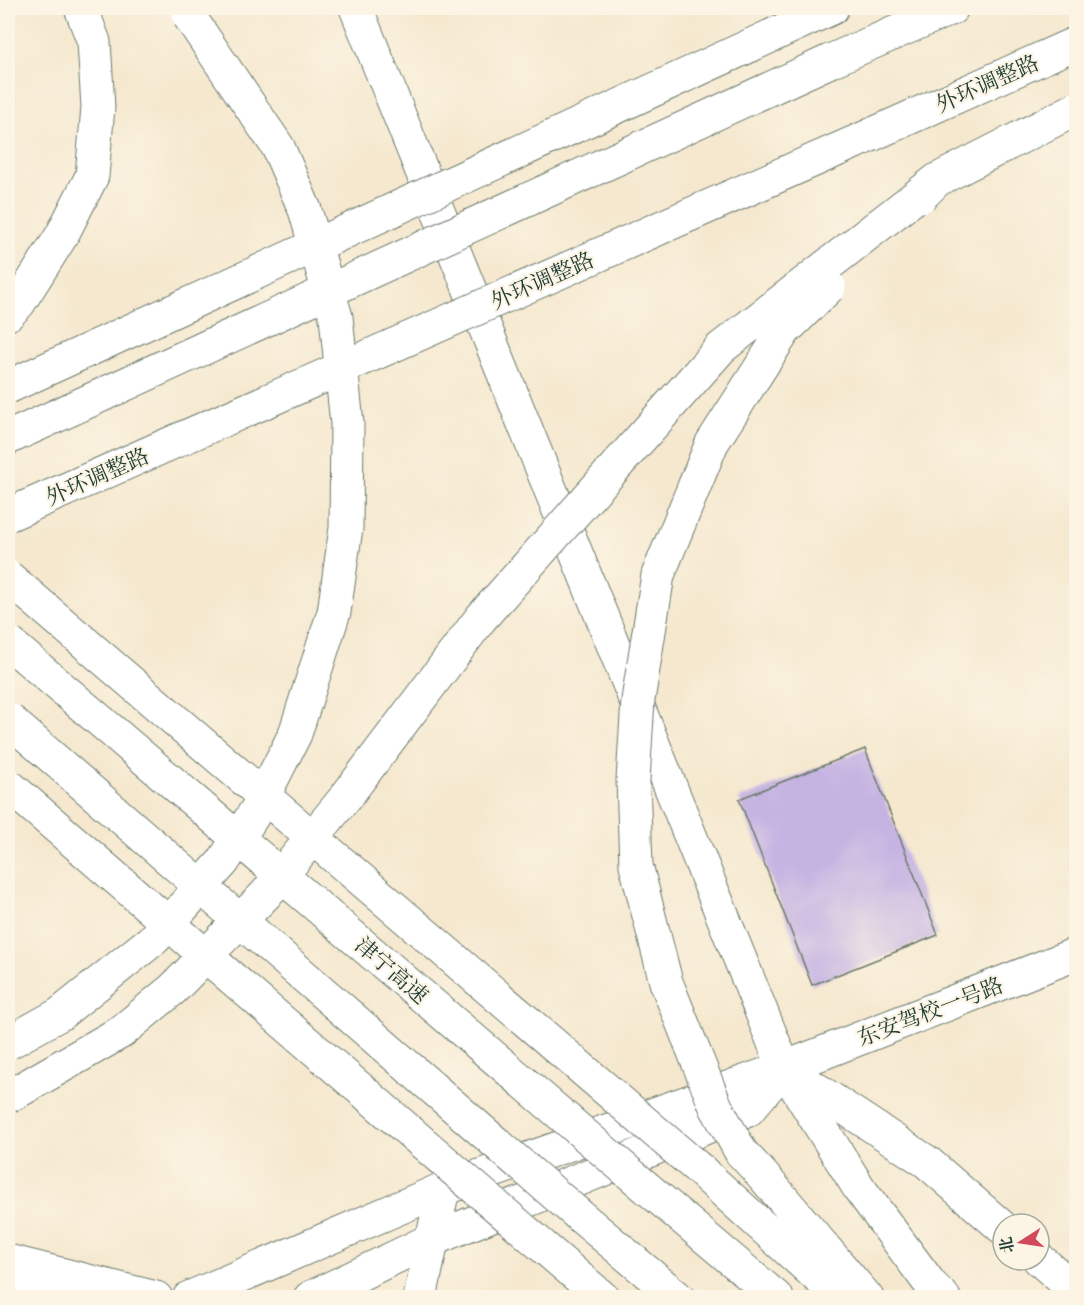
<svg xmlns="http://www.w3.org/2000/svg" width="1084" height="1305" viewBox="0 0 1084 1305" font-family="'IM FELL Double Pica','Noto Serif SC',serif">
<rect width="100%" height="100%" fill="#fcf5e5"/>
<filter id="ink" filterUnits="userSpaceOnUse"><feTurbulence type="fractalNoise" baseFrequency=".0167" numOctaves="2"/><feDisplacementMap in="SourceGraphic" scale="12" xChannelSelector="R" yChannelSelector="G"/><feConvolveMatrix kernelMatrix="1 2 1 2 8 2 1 2 1" color-interpolation-filters="sRGB"/></filter>
<filter id="wash" filterUnits="userSpaceOnUse"><feTurbulence type="fractalNoise" baseFrequency=".008" numOctaves="4" result="noise"/><feDisplacementMap in="SourceGraphic" scale="24" xChannelSelector="R" yChannelSelector="G"/><feGaussianBlur stdDeviation="1.35" result="paint"/><feColorMatrix in="noise" values="0 0 0 0 0 0 0 0 0 0 0 0 0 0 0 0 0 1.4 0 .05"/><feComposite in="paint" operator="in"/></filter>
<g filter="url(#wash)">
<rect width="100%" height="100%" fill="#f5e8cf"/>
<g id="blocks">
<path fill="#c5b3e2" d="M865 749 938 935 812 985 739 799Z"/>
</g>
</g>
<g filter="url(#ink)">
<use href="#blocks" fill-opacity="0" stroke="#6a796a" stroke-width="1.5"/>
<g fill="none" stroke-linecap="round" stroke-linejoin="round">
<g stroke="#6a796a" stroke-width="35">
<path id="minor" d="M784 1068 927 1162 1003 1228
M1039 1259 1076 1291
M8 1284 91 1298
M189 1298 443 1189 784 1068 1076 954
M310 1298 431 1240 748 1110 783 1069"/>
</g>
<g stroke="#6a796a" stroke-width="35">
<path id="highway" d="M356 8 784 1068 859 1188 931 1285 944 1298
M810 18 832 8
M830 61 952 8
M871 135 1076 43
M8 314 19 303 62 235 92 176 98 107 94 42 81 8
M741 1152 765 1178 867 1298
M699 1169 841 1298
M647 1188 777 1298
M580 1216 678 1298
M532 1237 603 1298
M8 1261 156 1298
M420 1298 443 1189"/>
</g>
<use href="#minor" stroke="#fff" stroke-width="33"/>
<use href="#highway" stroke="#fff" stroke-width="33"/>
<g stroke="#6a796a" stroke-width="35" stroke-linecap="butt">
<path id="highway-bridge" d="M921 196 937 180 1076 109
M8 387 810 18
M8 438 830 61
M8 515 871 135
M8 577 699 1169
M8 642 647 1188
M8 719 580 1216
M8 785 532 1237
M8 1043 60 1014 155 938 223 862 257 809 295 734 334 612 346 528 347 424 336 317 305 210 278 147 189 16
M8 1096 22 1089 121 1032 173 989 266 894 345 798 481 618 721 348 937 180
M741 1152 716 1107 666 982 636 865 633 780 638 700 658 575 712 443 784 331 829 287"/>
</g>
<use href="#highway-bridge" stroke="#fff" stroke-width="33"/>
</g>
</g>
<g text-anchor="middle" stroke-width="4.5" stroke-linejoin="round" paint-order="stroke">
<g font-size="22" fill="#1f3d34" stroke="#fcf5e5">
<text transform="translate(987 83) rotate(-24)" y="8">外环调整路</text>
<text transform="translate(542 280) rotate(-24)" y="8">外环调整路</text>
<text transform="translate(97 476) rotate(-24)" y="8">外环调整路</text>
<text transform="translate(392 970) rotate(41)" y="8">津宁高速</text>
<text transform="translate(930 1011) rotate(-21)" y="8">东安驾校一号路</text>
</g>
</g>
<rect width="1084" height="1305" fill="none" stroke="#fcf5e5" stroke-width="30"/>
<g transform="translate(1021 1242) rotate(258)"><circle r="28" fill="#fcf5e5" stroke="#a4ab9e" stroke-width="1.5"/>
<path d="M0-4.5L10 22L0 15L-10 22Z" fill="#d1495b"/>
<text y="-9" font-size="16" font-weight="bold" text-anchor="middle" fill="#1f3d34">北</text>
</g>
</svg>
